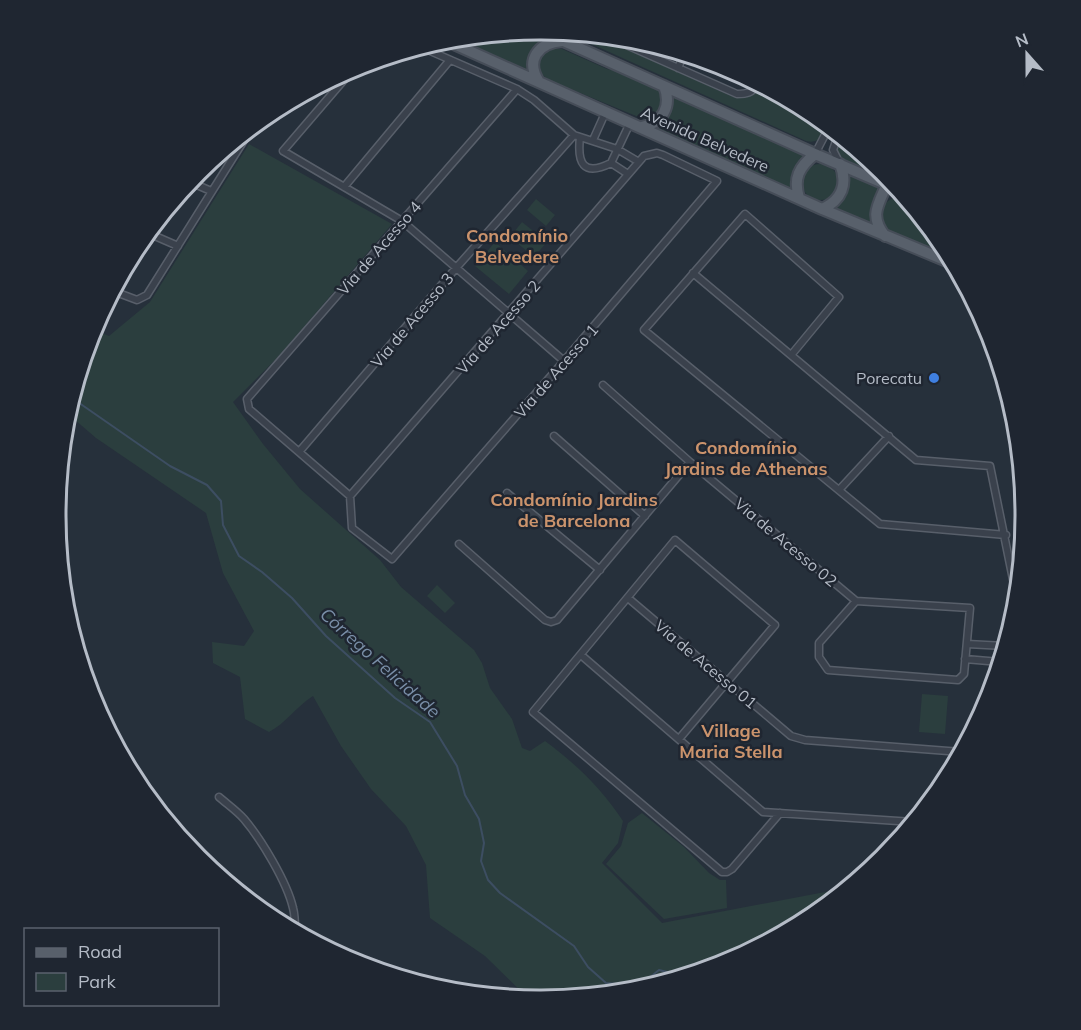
<svg xmlns="http://www.w3.org/2000/svg" width="1081" height="1030" viewBox="0 0 1081 1030" font-family="Mulish,sans-serif">
<rect width="100%" height="100%" fill="#26303b"/>
<path fill="#2b3e3e" d="M529 31 549 40 529 62 528 70 457 38Z
M565 32 595 35 733 97C745 100 754 96 761 86L810 112 827 126C822 136 819 144 806 141Z
M552 49H562L607 69 622 72 658 89 662 93 664 102 658 115 650 119 641 118 549 80 541 74 538 65 543 53Z
M672 94 809 156 793 190 654 128C668 120 674 109 672 94Z
M840 137 880 169 869 171 842 160 837 149Z
M249 144 392 224 278 357 233 402 263 444 300 489 380 560 401 587 474 650 482 663 490 688 512 719 522 748 530 751 545 741C576 764 602 789 623 821L618 843 602 863 662 923 846 888 810 918 726 963 635 991 540 1000 529 999 485 956 430 918 426 865 406 826 371 789 341 746 313 696C296 707 286 723 269 732L245 719 240 677 213 663 212 642 244 646 254 631 223 573 206 513 96 438 67 413 92 329 109 336 150 302Z
M802 182a18 18 0 1 1 36 0a18 18 0 1 1-36 0Z
M848 173 881 188 871 212 872 224 833 207C845 197 850 189 848 173Z
M894 198H905L944 246 934 252C917 244 876 236 881 211 883 204 888 200 894 198Z
M536 199 555 215 546 226 527 210Z
M522 222 547 242 534 257 510 237Z
M495 242 528 271 509 294 475 266Z
M437 585 455 603 445 613 427 596Z
M922 694 948 696 945 734 919 732Z
M642 813 684 847 709 873 720 880H726L727 908 664 919 606 864 621 846 628 823Z"/>
<g fill="none" stroke-linecap="round" stroke-linejoin="round">
<path stroke="#3d4e62" stroke-width="2" d="M72 398 170 466 207 485 221 501 223 525 239 556 262 572 292 598 326 636 395 698 430 722 457 766 465 795 479 819 484 843 481 861 488 880 500 893 574 946 588 967 606 983 639 986 659 970 683 976
M606 983 617 993"/>
<g stroke="#585f6a" stroke-width="9">
<path id="minor" d="M606 36 737 94C747 94 752 93 758 84
M421 47 517 89 534 100 574 135 617 149 639 162
M355 67 283 151 402 221 564 361
M678 68 684 54
M838 135 833 150 840 164
M580 137C577 163 583 177 611 163L630 123
M593 140 606 111
M815 154 829 127
M611 163 628 174
M190 182 211 191
M344 187 450 60
M148 233 178 246
M693 273 916 460 990 466 1017 599
M113 291 137 300 147 295 251 129
M792 354 839 297 745 214 644 330 880 524 1006 535
M603 385 690 462 856 601 970 608 964 674 958 680 828 670 819 657V643L856 601
M554 436 645 516
M299 452 456 268 574 135
M839 490 889 436
M507 493 600 570
M350 496 644 156 657 153 663 155 717 181 564 361 392 559 352 528 350 496 249 409 247 399 517 89
M459 544 545 620 551 622 557 620 690 462
M628 598 791 736 805 740 961 752
M1007 640 1014 591
M967 644 1005 646
M581 655 763 812 913 822
M965 659 1000 662
M679 739 775 625 675 540 533 712 722 872H727L732 869 780 813
M219 797C227 804 237 811 244 819 261 839 287 882 293 908 295 915 295 924 295 931"/>
</g>
<g stroke="#464d58" stroke-width="14">
<path id="primary" d="M539 30 815 154 897 189
M445 40 822 209 954 264
M539 82C525 60 538 43 562 41
M642 127C663 123 672 106 664 86
M799 198C793 178 799 167 815 154
M822 209C842 200 848 184 840 164
M885 236C869 216 878 205 887 184"/>
</g>
<use href="#minor" stroke="#3a414c" stroke-width="6"/>
<use href="#primary" stroke="#58606b" stroke-width="10"/>
</g>
<circle fill="#3f7fe0" stroke="#1f2631" stroke-width="2" cx="934" cy="378" r="6"/>
<g text-anchor="middle" stroke-width="5" stroke-linejoin="round" paint-order="stroke">
<g font-size="16" fill="#b5bcc7" stroke="#1f2631">
<text transform="translate(705 139) rotate(24)" y="6">Avenida Belvedere</text>
<text transform="translate(379 248) rotate(-49)" y="6">Via de Acesso 4</text>
<text transform="translate(412 320) rotate(-50)" y="6">Via de Acesso 3</text>
<text transform="translate(498 327) rotate(-49)" y="6">Via de Acesso 2</text>
<text transform="translate(556 371) rotate(-49)" y="6">Via de Acesso 1</text>
<text transform="translate(786 542) rotate(40)" y="6">Via de Acesso 02</text>
<text transform="translate(706 664) rotate(40)" y="6">Via de Acesso 01</text>
</g>
<g font-size="16" fill="#b5bcc7" stroke="#1f2631" text-anchor="end">
<text x="922" y="384">Porecatu</text>
</g>
<g font-size="18" font-weight="bold" fill="#cb936c" stroke="#1f2631">
<text x="517" y="242">Condomínio<tspan x="517" dy="21">Belvedere</tspan></text>
<text x="746" y="454">Condomínio<tspan x="746" dy="21">Jardins de Athenas</tspan></text>
<text x="574" y="506">Condomínio Jardins<tspan x="574" dy="21">de Barcelona</tspan></text>
<text x="731" y="737">Village<tspan x="731" dy="21">Maria Stella</tspan></text>
</g>
<g font-size="18" font-style="italic" fill="#798ea7" stroke="#1f2631">
<text transform="translate(380 663) rotate(42)" y="6">Córrego Felicidade</text>
</g>
</g>
<path d="M0 0H1081V1030H0ZM540 40H541A474 474 0 0 1 1015 514V516A474 474 0 0 1 541 990H540A474 474 0 0 1 66 516V514A474 474 0 0 1 540 40Z" fill="#1f2631" fill-rule="evenodd"/>
<path fill="none" stroke="#b5bcc7" stroke-width="3" d="M540 40H541A474 474 0 0 1 1015 514V516A474 474 0 0 1 541 990H540A474 474 0 0 1 66 516V514A474 474 0 0 1 540 40Z"/>
<rect x="24" y="928" width="195" height="78" fill="#1f2631" stroke="#5b626d" stroke-width="1.5"/>
<rect x="36" y="948" width="30" height="9" fill="#58606b" stroke="#5b626d" stroke-width="1.5"/>
<text x="78" y="958" font-size="18" fill="#b5bcc7">Road</text>
<rect x="36" y="973" width="30" height="18" fill="#2b3e3e" stroke="#5b626d" stroke-width="1.5"/>
<text x="78" y="988" font-size="18" fill="#b5bcc7">Park</text>
<g transform="translate(1027 54) rotate(339)" stroke="#1f2631" stroke-width="4.5" paint-order="stroke">
<path d="M0-4.5L10 22L0 15L-10 22Z" fill="#b5bcc7"/>
<text y="-9" font-size="16" font-weight="bold" text-anchor="middle" fill="#b5bcc7">N</text>
</g>
</svg>
